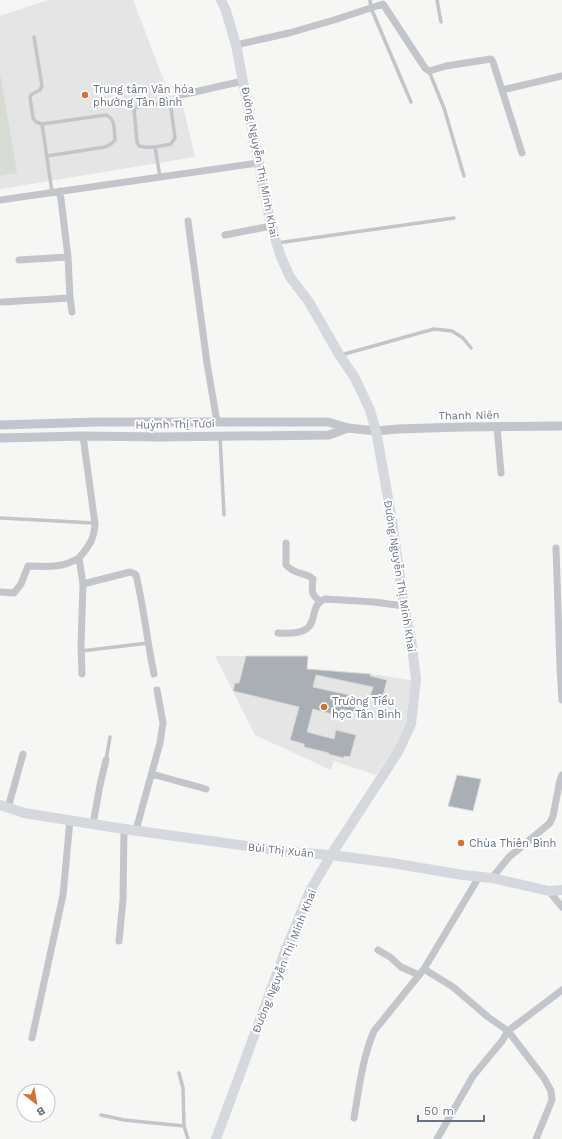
<svg xmlns="http://www.w3.org/2000/svg" width="562" height="1139" viewBox="0 0 562 1139" font-family="'Work Sans',sans-serif">
<rect width="100%" height="100%" fill="#f6f6f4"/>
<path fill="#e4e5e4" d="M48 0H133L170 96 180 94 195 157 0 189V16Z
M215 656H308L307 669 378 675 411 680 406 722 393 751 376 775 334 761 331 770 255 735Z"/>
<path fill="#d7ddd5" d="M0 73 17 173 0 176Z"/>
<path fill="#aaafb6" stroke="#d8d8d6" d="M246 656H308L307 669 371 674 370 676 387 680 382 700 370 697 373 687 316 675 313 687 358 697 354 712 341 709 339 716 313 709 307 732 334 739 336 730 356 735 350 757 344 756V758L328 754 329 753 304 747V744L290 740 299 707 233 691 235 683H239Z
M457 775 481 779 473 811 448 806Z"/>
<g fill="none" stroke-linecap="round" stroke-linejoin="round">
<path stroke="#c2c5c9" stroke-width="3.5" d="M370 0 371 8 411 102
M437 0 441 22
M34 37 42 86 40 90 32 94 30 97 33 118 36 122 42 124 52 192
M429 71 444 108 464 176
M163 103 171 108 175 138 171 144C160 146 150 149 139 146L137 142 134 109 137 107Z
M42 124 106 115C116 119 114 131 115 140L111 144 105 147 47 156
M155 147 160 177
M277 243 454 218
M341 355 434 329 452 331 463 338 471 348
M220 436 224 515
M0 518 94 523
M81 651 148 643
M106 760 110 737
M179 1073 183 1088 184 1126 188 1139
M101 1115 124 1120 184 1126"/>
<path stroke="#c2c5c9" stroke-width="7" d="M236 45 289 33 334 20 383 4 425 68 429 71 446 66 491 59 493 62 522 153
M502 90 562 76
M181 95 243 81
M0 200 258 163
M188 221 207 363 217 422
M225 235 271 226
M19 260 68 257
M70 298 72 312
M2 302 70 298 68 257 60 191
M497 427 501 473
M83 436 95 524C94 540 89 546 79 558L83 584 130 572 133 573 136 575C144 608 147 641 154 674
M286 543V565C296 576 306 572 313 579 312 590 310 594 320 601
M556 548 560 668 562 700
M0 592 14 593 21 584 28 566C48 567 62 568 79 558
M278 633C329 637 303 607 325 599L374 602 404 606
M82 674 81 645 83 584
M152 774 206 789
M8 808 23 754
M93 824 100 785 106 760
M136 830 160 743 163 723 157 690
M492 878 509 857 550 823 553 816 560 780 562 775
M549 891 562 907
M119 941 123 900 124 829
M378 950 390 957 401 967 419 975
M424 969 453 987 488 1017 508 1031 544 1078 551 1091 552 1100 536 1139
M32 1038 63 895 70 820
M354 1118C359 1089 362 1059 374 1031L424 969 479 877
M437 1139 473 1076 502 1041 508 1031 562 990"/>
<path stroke="#c2c5c9" stroke-width="9" d="M0 425 98 422H328L348 428 376 431 398 429 461 427 562 426
M0 438 83 436 160 437 329 435 348 428"/>
<path stroke="#d5d8dc" stroke-width="10" d="M0 805 24 813 124 829 290 852 331 855 392 863 463 875 492 878 549 891 562 890
M216 1139 286 949 310 891 331 855 398 752 411 724 416 679 411 639 404 606 392 520 376 431 370 410 355 378 340 356 309 302 290 277 281 257 271 226 236 45 226 11 221 0"/>
</g>
<g fill="#d27338" stroke="#fff" stroke-width="1.5">
<circle cx="85" cy="95" r="4"/>
<circle cx="324" cy="707" r="4"/>
<circle cx="461" cy="843" r="4"/>
</g>
<g text-anchor="middle" stroke-width="4" stroke-linejoin="round" paint-order="stroke">
<g font-size="11" fill="#687382" stroke="#fff" text-anchor="start">
<text x="93" y="93">Trung tâm Văn hóa<tspan x="93" dy="13">phường Tân Bình</tspan></text>
<text x="332" y="705">Trường Tiểu<tspan x="332" dy="13">học Tân Bình</tspan></text>
<text x="469" y="847">Chùa Thiên Bình</text>
</g>
<g font-size="11" fill="#687382" stroke="#fff">
<text transform="translate(260 162) rotate(79)" y="4">Đường Nguyễn Thị Minh Khai</text>
<text transform="translate(469 415) rotate(-1)" y="4">Thanh Niên</text>
<text transform="translate(175 424) rotate(-1)" y="4">Huỳnh Thị Tươi</text>
<text transform="translate(400 576) rotate(81)" y="4">Đường Nguyễn Thị Minh Khai</text>
<text transform="translate(281 850) rotate(6)" y="4">Bùi Thị Xuân</text>
<text transform="translate(284 961) rotate(-68)" y="4">Đường Nguyễn Thị Minh Khai</text>
</g>
</g>
<g transform="translate(36 1103) rotate(149)"><circle r="19" fill="#ffffff" stroke="#c3c7cd"/>
<path d="M0-3L7 15L0 10L-7 15Z" fill="#d27338"/>
<text y="-6" font-size="11" font-weight="bold" text-anchor="middle" fill="#687382">B</text>
</g>
<path d="M418 1115v6h66v-6" fill="none" stroke="#687382" stroke-width="2"/>
<text x="424" y="1115" font-size="12" fill="#687382" stroke="#ffffff" stroke-width="3" paint-order="stroke">50 m</text>
</svg>
